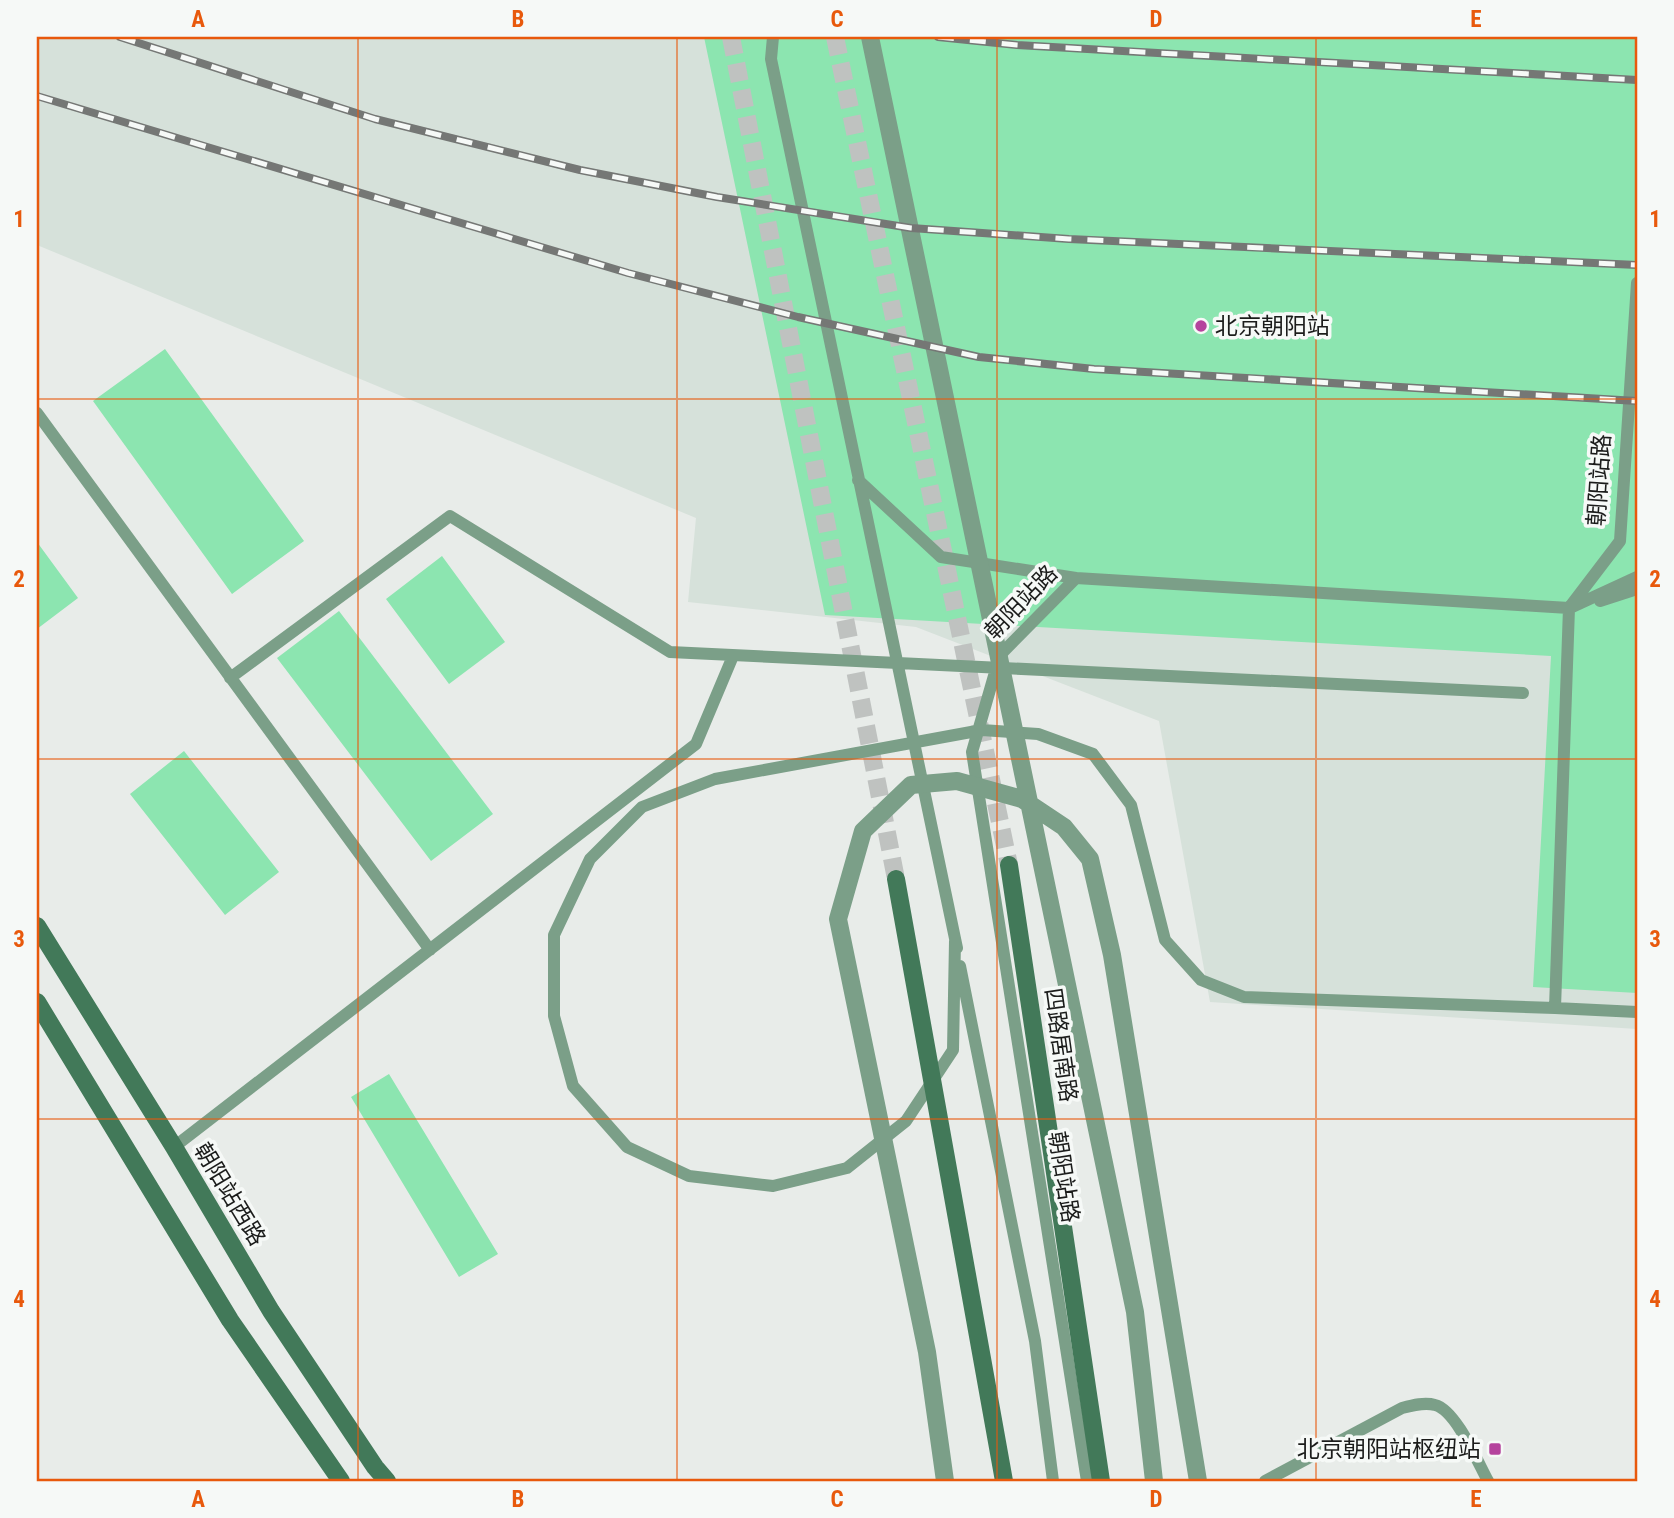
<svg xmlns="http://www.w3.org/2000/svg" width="1674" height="1518" viewBox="0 0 1674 1518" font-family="'Roboto Condensed','Noto Sans SC',sans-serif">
<rect width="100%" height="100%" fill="#e8ece9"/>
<path fill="#d6e1da" d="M37 37H1637V1029L1210 1002 1159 721 916 627 688 602 696 518 37 245Z"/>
<path fill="#8ce5b0" d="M704 37H1637V993L1533 987 1551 656 825 615Z
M165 349 304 541 232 594 93 401Z
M37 542 78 598 37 629Z
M442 556 505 642 449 684 386 599Z
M339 611 493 814 431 861 277 658Z
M184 751 279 872 225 915 130 794Z
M389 1074 498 1254 459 1277 351 1097Z"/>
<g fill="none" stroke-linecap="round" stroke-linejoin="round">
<path stroke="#bfc2c0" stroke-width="18" stroke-dasharray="18 9" stroke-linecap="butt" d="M731 37 896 879
M835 37 1009 865"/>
<path stroke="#7b9f88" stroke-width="12" d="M773 37 771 59 957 948
M37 413 430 950
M858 480 941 557 1076 578
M1600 601 1637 589
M1572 607 1637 577
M230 678 450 516 670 652 1523 693
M955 941 953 1050 906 1121 847 1168 773 1186 689 1176 627 1147 573 1086 554 1016V935L590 859 642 807 715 779 982 730 1038 734 1093 754 1131 805 1165 940 1201 980 1244 997 1555 1008 1569 608
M960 966 1035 1341 1053 1481
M1555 1008 1637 1012
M174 1147 696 744 733 656
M1087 1481 972 752 1000 655 1076 578 1569 608 1620 541 1637 283
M1265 1481 1402 1408C1413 1405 1425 1402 1435 1405 1456 1410 1478 1463 1488 1481"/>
<path stroke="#7b9f88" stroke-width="18" d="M870 37 1135 1312 1154 1481
M945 1481 927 1352 838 919 863 831 911 785 957 781 1022 799 1064 827 1090 859 1112 955 1198 1481"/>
<path stroke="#427959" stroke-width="18" d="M1009 865 1101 1481
M896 879 1004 1481
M37 926 174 1147 271 1311 375 1467 387 1481
M37 1002 230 1320 341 1481"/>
<g stroke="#757775" stroke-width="8">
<path id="rail" d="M120 37 375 119 580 170 717 197 911 228 1069 239 1637 265
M938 37 1017 45 1637 80
M37 96 628 273 798 317 979 357 1094 369 1637 401"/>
</g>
<use href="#rail" stroke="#f6f9f7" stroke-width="5" stroke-dasharray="16" stroke-linecap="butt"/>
</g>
<path fill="none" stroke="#e8590c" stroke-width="2" stroke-opacity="0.55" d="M358 37V1481M677 37V1481M997 37V1481M1316 37V1481M37 399H1637M37 759H1637M37 1119H1637"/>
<g fill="#b5439d" stroke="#f6f9f7" stroke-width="2.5">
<circle cx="1201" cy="326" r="7"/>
<rect x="1488" y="1442" width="14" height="14" rx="3.5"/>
</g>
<g text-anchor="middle" stroke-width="7" stroke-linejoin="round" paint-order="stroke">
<g font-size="23" fill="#1b1c1b" stroke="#f6f9f7" text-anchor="start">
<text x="1215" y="334">北京朝阳站</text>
<text x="1481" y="1457" text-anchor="end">北京朝阳站枢纽站</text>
</g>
<g font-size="23" fill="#1b1c1b" stroke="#f6f9f7">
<text transform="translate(1599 480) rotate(-86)" y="8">朝阳站路</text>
<text transform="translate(1021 602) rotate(-46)" y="8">朝阳站路</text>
<text transform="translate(1061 1045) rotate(82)" y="8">四路居南路</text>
<text transform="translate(1064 1177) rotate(81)" y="8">朝阳站路</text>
<text transform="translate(230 1194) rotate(59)" y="8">朝阳站西路</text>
</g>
</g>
<rect width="1674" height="1518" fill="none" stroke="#f6f9f7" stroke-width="77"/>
<rect x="38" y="38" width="1598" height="1442" fill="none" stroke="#e8590c" stroke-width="2.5"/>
<g font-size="23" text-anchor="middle" font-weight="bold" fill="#e8590c">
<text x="198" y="27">A</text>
<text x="518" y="27">B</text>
<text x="837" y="27">C</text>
<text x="1156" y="27">D</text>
<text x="1476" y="27">E</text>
<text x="19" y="227">1</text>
<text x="1655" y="227">1</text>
<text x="19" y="587">2</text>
<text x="1655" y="587">2</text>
<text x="19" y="947">3</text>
<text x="1655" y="947">3</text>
<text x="19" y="1307">4</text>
<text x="1655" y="1307">4</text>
<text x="198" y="1507">A</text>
<text x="518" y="1507">B</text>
<text x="837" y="1507">C</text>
<text x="1156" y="1507">D</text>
<text x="1476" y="1507">E</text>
</g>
</svg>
